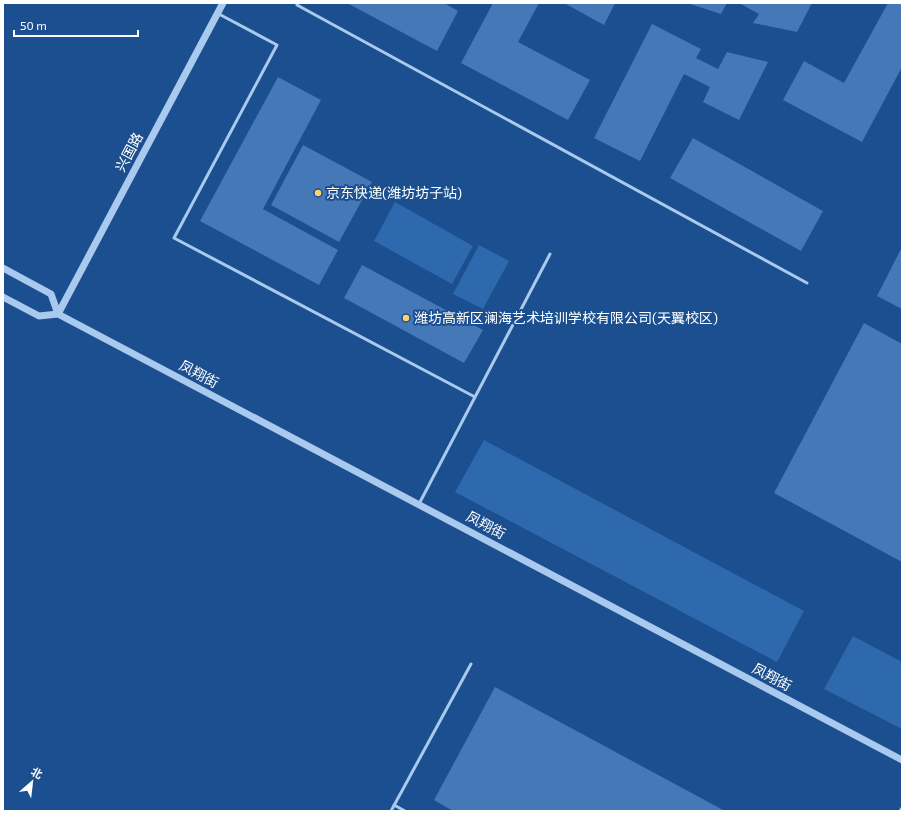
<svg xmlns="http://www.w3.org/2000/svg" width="905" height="814" viewBox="0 0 905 814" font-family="'Exo 2','Noto Sans SC',sans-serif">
<rect width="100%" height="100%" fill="#1b4f8f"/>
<path fill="#2e69ad" d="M395 202 473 246 452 284 374 241Z
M479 245 509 261 483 309 453 294Z
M484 440 804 611 777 662 455 492Z
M853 636 902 662V729L824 689Z"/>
<path fill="#4478b7" d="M347 3H444L458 11 437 51Z
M493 3H539L518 42 590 80 568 120 461 63Z
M564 3H615L604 25Z
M687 3H727L721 14Z
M739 3H812L797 32 753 23 759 14Z
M888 3H902V67L862 142 783 100 804 61 844 83Z
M652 24 701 49 696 58 718 69 727 52 768 62 739 120 703 102 710 87 684 74 640 161 594 138Z
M278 77 321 100 263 209 338 250 319 285 200 221Z
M693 138 823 211 801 251 670 178Z
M303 145 372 182 339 242 271 205Z
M902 247V309L877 296Z
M362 265 483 330 464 363 344 298Z
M864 323 902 344V562L774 493Z
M495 687 725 811H453L434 800Z"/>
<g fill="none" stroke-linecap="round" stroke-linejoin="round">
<path stroke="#a9c9ee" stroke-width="3" d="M298 3 297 5 807 283
M217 13 277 45 174 238 475 397
M419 504 550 254
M394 805 405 811
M391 811 471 664
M900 811 902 808"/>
<path stroke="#a9c9ee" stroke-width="7" d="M3 268 51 294 58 314
M3 297 39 316 58 314 902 760
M58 314 223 3"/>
</g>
<g fill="#ffd166" stroke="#1b4f8f" stroke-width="1.5">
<circle cx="318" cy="193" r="4"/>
<circle cx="406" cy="318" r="4"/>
</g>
<g text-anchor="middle" stroke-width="4" stroke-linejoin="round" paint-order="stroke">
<g font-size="14" fill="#fff" stroke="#1b4f8f">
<text transform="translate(129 152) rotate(-62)" y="5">兴国路</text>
<text transform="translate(199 374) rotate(28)" y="5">凤翔街</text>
<text transform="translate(486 525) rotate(28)" y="5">凤翔街</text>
<text transform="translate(772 677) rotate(28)" y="5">凤翔街</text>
</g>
<g font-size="14" fill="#fff" stroke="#1b4f8f" text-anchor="start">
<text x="326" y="198">京东快递(潍坊坊子站)</text>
<text x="414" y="323">潍坊高新区澜海艺术培训学校有限公司(天翼校区)</text>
</g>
</g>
<rect width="905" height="814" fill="none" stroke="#ffffff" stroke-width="8"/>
<g transform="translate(32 782) rotate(28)" stroke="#1b4f8f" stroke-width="3" paint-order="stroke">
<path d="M0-3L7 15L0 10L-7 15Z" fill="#ffffff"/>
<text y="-6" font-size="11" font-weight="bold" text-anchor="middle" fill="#ffffff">北</text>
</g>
<path d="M14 30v6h124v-6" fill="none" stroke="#ffffff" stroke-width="2"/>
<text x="20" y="30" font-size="12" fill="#ffffff" stroke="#1b4f8f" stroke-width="3" paint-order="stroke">50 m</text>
</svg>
